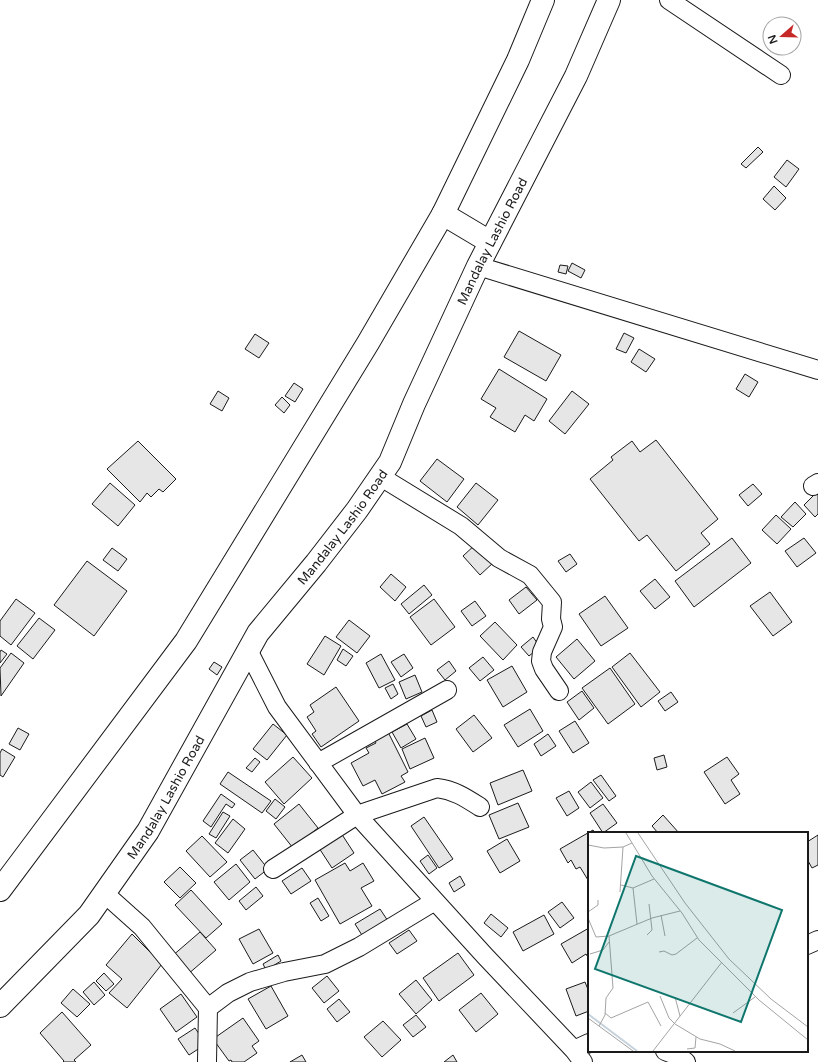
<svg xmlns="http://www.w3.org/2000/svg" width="818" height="1062" viewBox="0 0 818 1062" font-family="'Varela Round',sans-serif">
<rect width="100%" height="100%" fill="#fff"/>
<path fill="#e6e6e6" stroke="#1a1a1a" d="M758 147 763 152 746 168 741 164Z
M787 160 799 169 786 187 774 177Z
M774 186 786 198 775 210 763 199Z
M572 263 585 270 581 278 568 271Z
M560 265 568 266 566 274 558 272Z
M519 331 561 355 546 381 504 357Z
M624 333 634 338 626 353 616 349Z
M255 334 269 343 259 358 245 349Z
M639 349 655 359 646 372 631 362Z
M499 369 547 399 534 421 525 415 515 432 490 417 496 408 481 399Z
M745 374 758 382 749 397 736 389Z
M294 383 303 389 295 402 285 396Z
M218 391 229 398 222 411 210 404Z
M572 391 589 404 565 434 549 421Z
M282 397 290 405 284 413 275 405Z
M656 440 718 519 701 533 710 544 676 571 647 535 639 541 590 479 613 460 611 457 632 441 640 452Z
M138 441 176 479 163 492 159 489 151 497 147 493 140 502 107 469Z
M437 459 464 479 447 502 420 481Z
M110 483 135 505 118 526 92 504Z
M476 483 498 500 478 525 457 507Z
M753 484 762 494 748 506 739 495Z
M816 493 818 495V514L815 517 804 505Z
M795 502 806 514 793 527 781 517Z
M776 515 791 529 777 544 762 530Z
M732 538 751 563 694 607 675 581Z
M804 538 816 553 797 567 785 551Z
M477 543 494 562 480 575 463 556Z
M112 548 127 559 118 571 103 560Z
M570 554 577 564 566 572 558 561Z
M87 561 127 591 94 636 54 605Z
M391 574 406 587 395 601 380 587Z
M655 579 670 597 655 609 640 591Z
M424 585 432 595 409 614 401 604Z
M526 587 537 600 519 614 509 600Z
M770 592 792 622 773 636 750 606Z
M605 596 628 628 601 646 579 614Z
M16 599 35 613 11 645 0 636V621Z
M434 599 455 627 431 645 410 617Z
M475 601 486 616 472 626 461 611Z
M39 618 55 630 33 659 17 646Z
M349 620 370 636 357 653 336 637Z
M495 622 517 645 503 660 480 636Z
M325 636 341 646 324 675 307 664Z
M533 637 540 647 529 656 521 647Z
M577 639 595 661 574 679 556 657Z
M343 649 353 656 346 666 337 660Z
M1 650 7 654 0 663V652Z
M11 653 24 663 1 696 0 668Z
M630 653 660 692 641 707 612 667Z
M381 654 395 680 379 688 366 663Z
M404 654 413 668 401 677 391 662Z
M483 657 494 670 480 681 469 668Z
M449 661 456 671 445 680 437 670Z
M214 662 222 667 217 675 209 669Z
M512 666 527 692 503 707 487 680Z
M610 668 635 704 608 724 582 688Z
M415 675 422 692 406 699 399 682Z
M393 684 398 694 391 699 385 688Z
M336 687 359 721 321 747 312 734 316 731 307 717 314 712 310 705Z
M582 691 594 708 579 720 567 702Z
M671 692 678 702 665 711 658 701Z
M530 709 543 731 518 747 504 725Z
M432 710 437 722 426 727 421 716Z
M474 715 492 738 473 752 456 729Z
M575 721 589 743 573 753 559 731Z
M273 724 287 735 267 760 253 749Z
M407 724 416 739 401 748 392 732Z
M18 728 29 734 20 750 9 744Z
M387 730 408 772 401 776 405 782 382 794 375 780 363 786 351 763 369 753 366 748 376 743 373 737Z
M548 734 556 746 541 756 534 744Z
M425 738 434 758 410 769 402 749Z
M2 749 15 757 3 777 0 775V753Z
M664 755 667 767 657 770 654 758Z
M293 757 312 778 284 804 265 782Z
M727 757 739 774 731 780 740 794 725 804 704 772Z
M255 758 260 762 252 772 246 768Z
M523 770 532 791 498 805 490 783Z
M228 772 271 801 262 813 220 784Z
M601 775 616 796 609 801 593 780Z
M591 782 603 798 590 808 578 792Z
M569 791 579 808 567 816 556 798Z
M221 794 235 804 232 808 226 804 211 827 203 821Z
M275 799 285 807 276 819 266 811Z
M518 803 529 827 499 839 489 815Z
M299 804 318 828 293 848 274 824Z
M603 804 617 823 603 833 590 813Z
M223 812 230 816 216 838 209 834Z
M663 815 679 833H658L652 826Z
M424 817 453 859 439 868 411 826Z
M233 819 245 829 228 853 215 843Z
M593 830 595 833H589L588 880 580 867 576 869 571 860 568 863 560 849Z
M341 833 354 853 332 868 319 848Z
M818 835V865L812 868 807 859V842Z
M202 836 227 862 210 877 186 851Z
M507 839 520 861 500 873 487 851Z
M253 850 268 869 255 879 240 860Z
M428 855 437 868 429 874 420 861Z
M345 863 350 871 363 863 374 881 361 888 372 906 340 924 315 880Z
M236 864 250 882 229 900 214 882Z
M180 867 196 883 180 898 164 882Z
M302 868 311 881 291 894 282 881Z
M460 876 465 885 454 892 449 883Z
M256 887 263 896 246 910 239 901Z
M191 890 222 924 206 938 175 905Z
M318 898 329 916 321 921 310 903Z
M562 902 574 918 560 928 548 912Z
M380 909 390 924 365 940 355 924Z
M491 914 508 928 501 937 484 923Z
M544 915 554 934 523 951 513 932Z
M589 928V959L586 954 572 963 561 944Z
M259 929 273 953 253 964 239 939Z
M409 930 417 941 397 954 389 943Z
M200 932 216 950 187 975 171 957Z
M132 934 162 964 127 1008 109 993 122 979 106 965Z
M458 953 474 975 439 1001 423 978Z
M278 955 281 961 266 970 263 964Z
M104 973 114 984 106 991 96 981Z
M327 976 339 991 324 1003 312 988Z
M416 980 432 1000 416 1014 399 994Z
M94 982 105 995 94 1005 83 992Z
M585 982 589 992V1011L576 1016 566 989Z
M271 986 288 1016 266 1029 248 999Z
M73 989 90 1004 77 1017 61 1003Z
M481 993 498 1014 476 1032 459 1010Z
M181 994 197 1017 176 1032 160 1009Z
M339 999 350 1012 337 1022 327 1009Z
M62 1012 91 1045 74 1060 76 1062H63L64 1061 40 1033Z
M416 1015 426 1027 413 1037 403 1025Z
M243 1018 259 1041 252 1046 257 1053 244 1062H232L231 1060 229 1061 213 1039Z
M383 1021 401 1040 382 1057 364 1037Z
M195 1028 206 1044 189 1055 178 1039Z
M302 1055 306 1062H290Z
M453 1055 457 1062H444Z"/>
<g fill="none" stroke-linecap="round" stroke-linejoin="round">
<g stroke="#1a1a1a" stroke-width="20">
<path id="street" d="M669 0 781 75
M478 266 818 370
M381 477 461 526 499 558 530 575 552 602 551 619 553 627 542 652 541 661 544 669 559 691
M813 486 818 483
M248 650 277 707 357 815 485 956 574 1050
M318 763 447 690
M273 869 357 815 437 788C454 790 466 798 480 807
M104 893 142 927 208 1008
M807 945 818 940
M665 1051 678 1056 686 1062
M207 1062 208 1008 228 993 250 982 284 972 325 964 359 947 435 901
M583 1062 574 1050 589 1043"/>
</g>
<g stroke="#1a1a1a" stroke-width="24">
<g id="highway">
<path d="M443 214 490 242"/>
<path d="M0 890 186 641 368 343 443 214 518 60 543 0"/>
<path id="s1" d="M0 1006 89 915 148 831 258 633 316 563 357 510 390 462 414 404 478 266 576 76 609 0"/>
</g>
</g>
<use href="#street" stroke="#fff" stroke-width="18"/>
<use href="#highway" stroke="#fff" stroke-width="22"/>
</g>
<g text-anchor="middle" stroke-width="3" stroke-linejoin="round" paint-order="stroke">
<g font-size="13" fill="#1a1a1a" stroke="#fff">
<text dy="5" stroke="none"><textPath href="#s1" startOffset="916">Mandalay Lashio Road</textPath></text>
<text dy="5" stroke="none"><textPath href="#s1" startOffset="592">Mandalay Lashio Road</textPath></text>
<text dy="5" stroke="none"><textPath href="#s1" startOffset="268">Mandalay Lashio Road</textPath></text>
</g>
</g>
<g transform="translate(588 832)">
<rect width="220" height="220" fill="#fff"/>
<path fill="none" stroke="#c6d2dc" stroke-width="2" d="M0 182 49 219"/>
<path fill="none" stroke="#a3a3a3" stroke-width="1" d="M38 1 64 44 94 81 111 108 171 168 220 208M50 1 97 71 141 127 183 167 220 195M0 13 16 16 35 15 44 11M33 53 45 56 49 92M45 56 66 47M32 60 35 15M0 80 10 73V68M73 83 77 104M0 86 8 105 21 104 25 156 18 166 17 183 11 194M59 103 64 98 61 72M21 104 64 86 92 79M71 120 76 119 84 123 88 122 109 106M2 122 15 118 21 110M72 164 81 186 87 192 112 207 132 212 147 219M87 165 92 184M17 181 23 186 60 170 73 194M145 181 167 165M0 186 45 219M99 217 107 216 108 205M65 219 134 130"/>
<path fill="#0f766e" fill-opacity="0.15" stroke="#0f766e" stroke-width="2" d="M48 24 194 78 153 190 7 137Z"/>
<rect width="220" height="220" fill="none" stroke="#1a1a1a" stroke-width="2"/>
</g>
<g transform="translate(782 36) rotate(250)"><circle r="19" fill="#ffffff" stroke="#a3a3a3"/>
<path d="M0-3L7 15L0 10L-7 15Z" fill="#c62828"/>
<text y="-6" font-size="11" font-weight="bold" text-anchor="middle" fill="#1a1a1a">N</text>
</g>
</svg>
